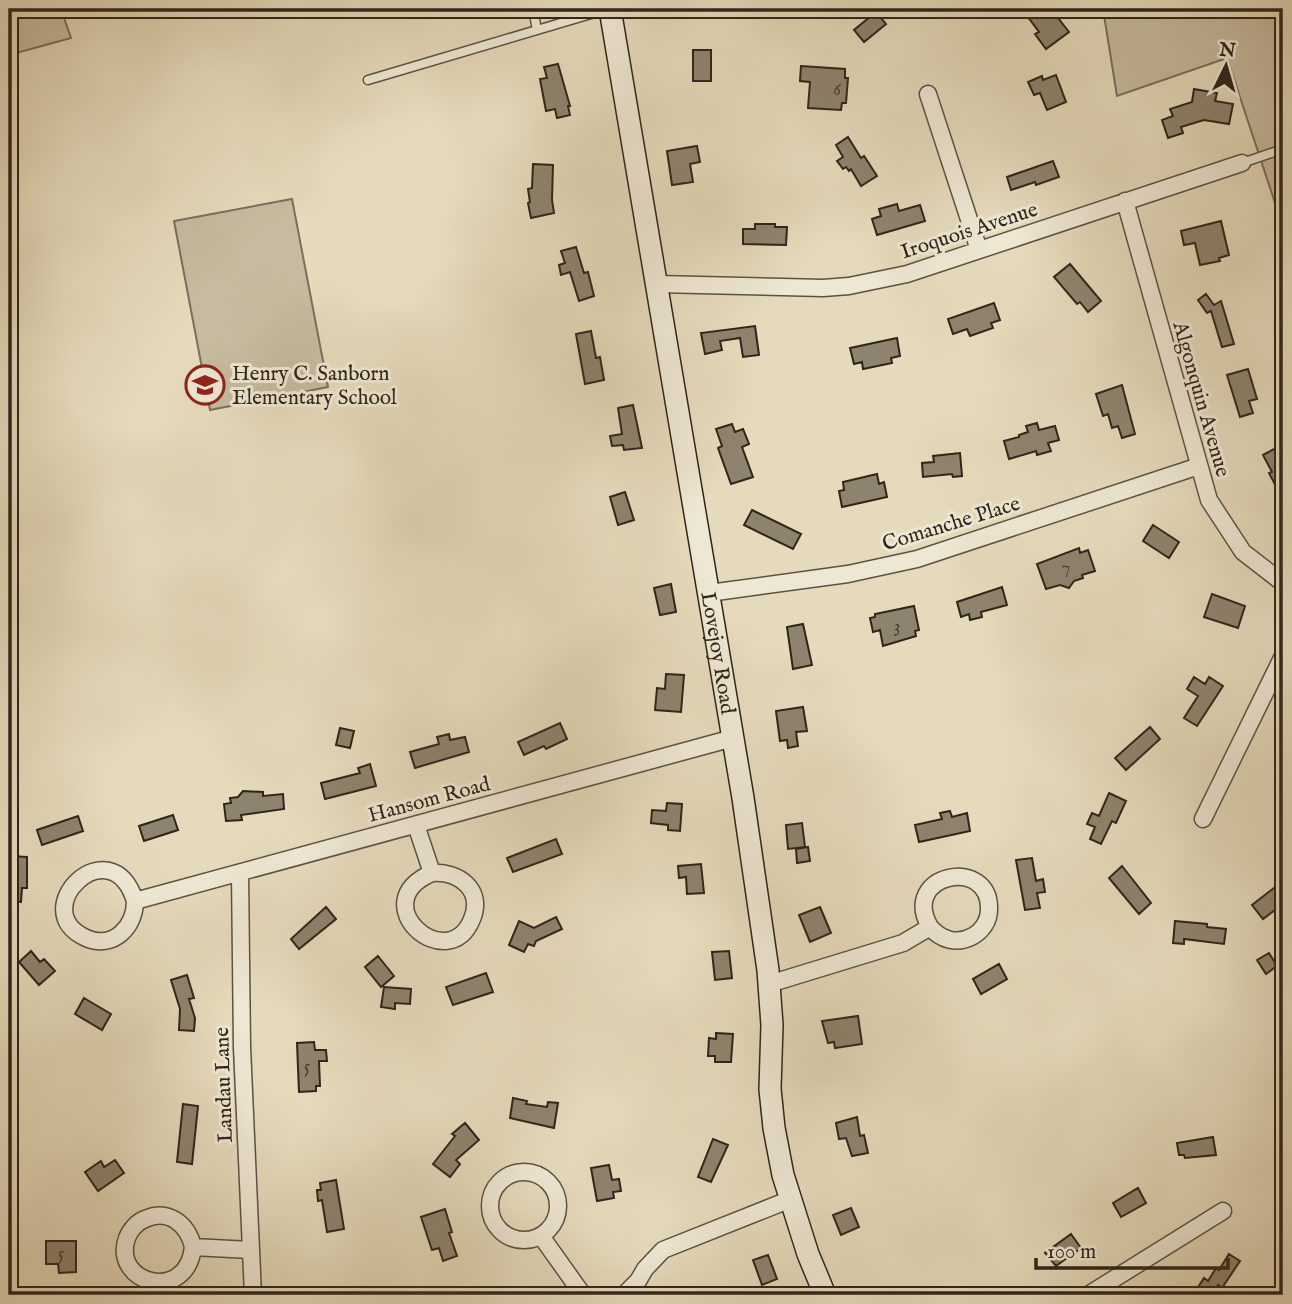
<svg xmlns="http://www.w3.org/2000/svg" width="1292" height="1304" viewBox="0 0 1292 1304" font-family="'IM FELL English',serif">
<rect width="100%" height="100%" fill="#e5dabb"/>
<filter id="stains"><feTurbulence type="fractalNoise" baseFrequency=".00286" numOctaves="4"/><feColorMatrix values="0 0 0 0 .2 0 0 0 0 .09 0 0 0 0 .02 0 0 0 .5 -.17"/></filter>
<radialGradient id="worn" r=".72"><stop offset=".6" stop-color="#630" stop-opacity="0"/><stop offset="1" stop-color="#630" stop-opacity=".3"/></radialGradient>
<path fill="#c6bba0" stroke="#7a705e" stroke-width="2" d="M9 9H61L71 38 9 55Z
M1103 9H1283V227L1227 58 1117 96Z
M292 199 328 387 210 410 174 221Z"/>
<path fill="#8e836e" stroke="#2f251b" stroke-width="2" d="M1022 9H1051L1069 32 1046 49 1035 34 1039 32Z
M876 12 886 24 864 42 854 30Z
M693 50H711V81H693Z
M558 64 570 106H568L570 115 557 118 555 109 546 111 540 79 547 78 544 67Z
M801 66 845 69V78H848L846 103H842L841 110 808 108 810 82 800 81Z
M1056 75 1066 102 1047 110 1040 93 1034 95 1028 82 1042 76 1043 80Z
M1194 89 1217 93 1215 101 1233 104 1229 124 1204 120 1181 127 1183 133 1168 138 1162 120 1173 116 1170 109 1192 102Z
M848 137 861 158 864 156 877 176 861 186 851 169 849 171 846 167 843 169 837 161 843 157 836 145Z
M697 146 700 162 690 164 693 182 672 185 667 151Z
M1053 161 1059 177 1036 185 1035 182 1011 190 1007 177Z
M533 164 553 165 552 200 554 213 531 218 528 203 530 202 528 189 532 188Z
M897 204 899 211 920 205 925 221 877 235 872 219 881 216 879 209Z
M1221 221 1229 255 1219 258 1220 261 1200 265 1195 243 1184 245 1181 231Z
M755 224H775V227H787L786 245 743 244V229H755Z
M576 247 584 273 588 272 594 296 579 301 570 272 561 275 559 265 565 263 561 251Z
M1070 264 1101 301 1088 312 1080 302 1077 304 1054 277Z
M1206 294 1214 305 1221 301 1234 344 1222 347 1211 311 1207 313 1198 300Z
M994 303 1000 320 991 323 993 328 970 336 967 329 953 334 948 319Z
M755 326 759 355 743 357 740 338 720 341 722 350 705 354 701 333Z
M591 331 596 358 600 357 604 380 585 384 576 334Z
M897 338 900 356 891 358 892 363 863 369 862 362 854 364 850 348Z
M1248 369 1257 399 1249 401 1253 413 1240 417 1227 375Z
M1122 385 1135 434 1122 438 1118 426 1112 428 1108 414 1103 416 1096 394Z
M633 405 642 448 624 450 623 445 612 446 610 436 622 434 618 408Z
M1037 423 1039 430 1055 426 1059 440 1048 443 1051 451 1037 455 1036 451 1009 459 1004 441 1019 437V435L1028 432 1026 426Z
M732 424 735 432 743 429 749 444 742 447 753 477 731 484 718 448 722 446 716 429Z
M1276 448 1279 453 1283 451V500L1269 473 1272 472 1263 455Z
M960 453 962 476 953 477 952 474 923 477 922 463 934 462 933 456Z
M877 474 879 484 884 482 887 497 842 507 839 491 844 490 843 482Z
M625 492 634 520 618 525 610 497Z
M752 510 801 534 793 549 744 525Z
M1153 525 1179 542 1169 558 1143 541Z
M1079 548 1080 553 1088 550 1095 571 1082 575 1083 578 1074 581 1069 588 1060 585 1046 589 1037 564Z
M671 584 676 612 660 615 654 588Z
M1002 587 1007 605 981 612 982 617 970 620 969 614 961 617 957 602Z
M1212 594 1245 606 1238 628 1204 617Z
M914 606 919 630 915 631 916 636 883 646 880 630 873 632 870 618 875 617V614Z
M803 624 812 665 793 669 787 627Z
M666 674 684 675 681 712 655 710 657 688 665 689Z
M1194 677 1205 684 1209 677 1223 686 1197 726 1184 718 1198 696 1187 689Z
M803 707 807 731 796 732 798 746 788 748 787 740 780 741 776 711Z
M560 723 567 739 546 749 544 746 524 755 518 742Z
M1150 727 1160 739 1126 770 1115 758Z
M340 728 354 731 350 748 336 745Z
M449 734 450 740 465 737 469 752 415 768 410 752 439 744 437 737Z
M370 764 376 786 325 799 321 783 360 773 358 768Z
M243 791 263 792V796L283 794 284 809 241 815 242 820 226 821 224 804 231 803 230 798 238 797Z
M1109 793 1126 801 1116 823 1112 821 1101 844 1090 839 1095 827 1087 824 1092 813 1099 816Z
M667 803 682 804 680 831 668 830V825L651 823 652 810 666 811Z
M950 811 952 817 967 813 970 831 919 842 915 825 942 819 940 813Z
M173 815 178 830 144 841 139 826Z
M78 816 83 831 42 845 37 830Z
M802 823 805 847 788 849 786 825Z
M556 839 562 854 513 872 507 858Z
M808 847 810 861 797 863 796 849Z
M10 856 27 857V888H22L21 902 9 901Z
M1032 858 1036 881 1043 879 1045 892 1037 893 1040 908 1025 910 1016 860Z
M701 864 704 893 687 894 686 877 679 878 678 866Z
M1122 866 1151 903 1139 914 1109 878Z
M1283 881V904L1263 919 1252 905Z
M326 907 336 919 299 949 291 939Z
M820 907 831 933 810 942 799 915Z
M556 917 562 929 536 941 534 946 528 944 524 952 509 945 519 921 534 928Z
M1175 921 1207 924V927L1226 929 1224 944 1184 939V944L1173 943Z
M31 951 40 962 44 959 55 971 39 985 19 962Z
M729 951 732 978 715 980 712 952Z
M1269 953 1277 966 1266 974 1257 960Z
M378 956 394 976 381 987 365 967Z
M999 964 1007 979 981 994 973 979Z
M486 973 493 992 453 1005 446 987Z
M187 975 194 998 189 999 195 1018 194 1031 179 1030 180 1009 171 980Z
M384 987 411 989 410 1004 395 1003V1009L381 1007Z
M84 998 111 1014 102 1030 75 1014Z
M858 1016 862 1044 835 1048 834 1042 828 1043 822 1021Z
M716 1033 733 1034 731 1062H715V1056H708L709 1038 716 1039Z
M314 1042 315 1050H326L327 1061H319L320 1086H316V1091L299 1092 297 1043Z
M513 1098 527 1101 526 1104 547 1107 548 1102 558 1103 554 1128 510 1118Z
M183 1104 198 1106 192 1164 177 1162Z
M857 1117 860 1136 864 1135 868 1153 852 1156 846 1138 839 1139 836 1123Z
M465 1123 479 1140 456 1160 460 1164 450 1177 433 1164 455 1136 452 1134Z
M1213 1137 1216 1155 1185 1158 1184 1155H1179L1177 1143Z
M713 1139 728 1145 711 1182 698 1177Z
M115 1160 124 1173 98 1191 85 1172 101 1161 104 1167Z
M609 1165 612 1180 619 1179 621 1191 613 1192 614 1198 597 1201 591 1168Z
M336 1180 344 1229 327 1232 322 1200 318 1201 317 1190H321L320 1183Z
M1138 1188 1146 1203 1121 1217 1113 1203Z
M851 1208 859 1227 841 1235 833 1215Z
M445 1209 452 1232 449 1233 457 1256 443 1261 439 1248 432 1250 421 1217Z
M1071 1234 1081 1248 1056 1266 1045 1253Z
M46 1241H76V1272L59 1273 58 1264H46Z
M1229 1254 1240 1261 1222 1288 1218 1285 1212 1295H1193L1204 1278 1208 1281 1216 1268 1219 1270Z
M768 1255 777 1279 762 1285 753 1260Z"/>
<g fill="none" stroke-linecap="round" stroke-linejoin="round">
<g stroke="#5c5243" stroke-width="11">
<path id="lane" d="M533 9 537 30
M368 80 608 9
M1242 163 1283 149"/>
</g>
<g stroke="#5c5243" stroke-width="19">
<path id="street" d="M928 94 979 250
M1125 201 1209 500 1243 552 1283 583
M657 284 823 288 849 286 907 274 1242 163
M709 593 848 574 917 559 1199 466
M1203 819 1283 656
M416 825 432 873C362 903 448 978 472 919 484 890 459 871 432 873
M240 873 242 1047 253 1295
M135 901C135 927 113 950 86 938 24 910 111 825 135 901L733 738
M769 984 903 943 930 927C899 874 991 855 989 910 989 921 982 931 973 936 957 945 941 940 930 927
M490 1206a34 34 0 1 1 68 0a34 34 0 1 1-68 0Z
M541 1236 583 1295
M193 1247C187 1304 111 1284 127 1238 130 1230 137 1222 145 1219 169 1208 188 1225 193 1247L250 1250
M624 1295 638 1281 645 1269 663 1250 791 1199
M1088 1295 1223 1211"/>
</g>
<g stroke="#2f251b" stroke-width="24">
<g id="secondary">
<path id="s1" d="M610 9 743 798 768 970 772 1025 770 1089 774 1128 783 1175 808 1254 825 1295"/>
</g>
</g>
<use href="#lane" stroke="#eee7d3" stroke-width="8"/>
<use href="#street" stroke="#eee7d3" stroke-width="16"/>
<use href="#secondary" stroke="#eee7d3" stroke-width="21"/>
</g>
<defs>
<g id="school-ring" transform="scale(2.0125)"><circle r="9.5" fill="#eee7d3" stroke="#8f2418" stroke-width="1.5"/><path d="M0-5L7-2L0 1L-7-2ZM-4 1L0 2.5L4 1V4Q0 6-4 4Z" fill="#8f2418"/></g>
</defs>
<g fill-rule="evenodd">
<use href="#school-ring" x="205" y="385"/>
</g>
<g text-anchor="middle" stroke-width="6" stroke-linejoin="round" paint-order="stroke">
<g font-size="18" fill="#473c30">
<text x="837" y="95">6</text>
<text x="1066" y="573">7</text>
<text x="897" y="632">3</text>
<text x="307" y="1072">5</text>
<text x="61" y="1259">5</text>
</g>
<g font-size="21" fill="#2f251b" stroke="#eee7d3">
<text transform="translate(969 230) rotate(-18)" y="7">Iroquois Avenue</text>
<text transform="translate(1202 399) rotate(74)" y="7">Algonquin Avenue</text>
<text transform="translate(951 523) rotate(-17)" y="7">Comanche Place</text>
<text dy="7" stroke="none"><textPath href="#s1" startOffset="653">Lovejoy Road</textPath></text>
<text transform="translate(429 799) rotate(-15)" y="7">Hansom Road</text>
<text transform="translate(223 1085) rotate(-92)" y="7">Landau Lane</text>
</g>
<g font-size="21" fill="#2f251b" stroke="#eee7d3" text-anchor="start">
<text x="232" y="380">Henry C. Sanborn<tspan x="232" dy="24">Elementary School</tspan></text>
</g>
</g>
<rect width="1292" height="1304" fill="none" stroke="#e5dabb" stroke-width="35"/>
<rect x="10" y="10" width="1271" height="1283" fill="none" stroke="#2f251b" stroke-width="3.5"/>
<rect x="18" y="18" width="1257" height="1269" fill="none" stroke="#2f251b" stroke-width="2"/>
<g transform="translate(1226 66) rotate(5)" stroke="#eee7d3" stroke-width="5" paint-order="stroke">
<path d="M0-5L12 26L0 18L-12 26Z" fill="#2f251b"/>
<text y="-10" font-size="19" font-weight="bold" text-anchor="middle" fill="#2f251b">N</text>
</g>
<path d="M1036 1258v10h192v-10" fill="none" stroke="#2f251b" stroke-width="3.5"/>
<text x="1047" y="1258" font-size="21" fill="#2f251b" stroke="#eee7d3" stroke-width="5" paint-order="stroke">100 m</text>
<rect width="100%" height="100%" filter="url(#stains)"/>
<rect width="100%" height="100%" fill="url(#worn)"/>
</svg>
